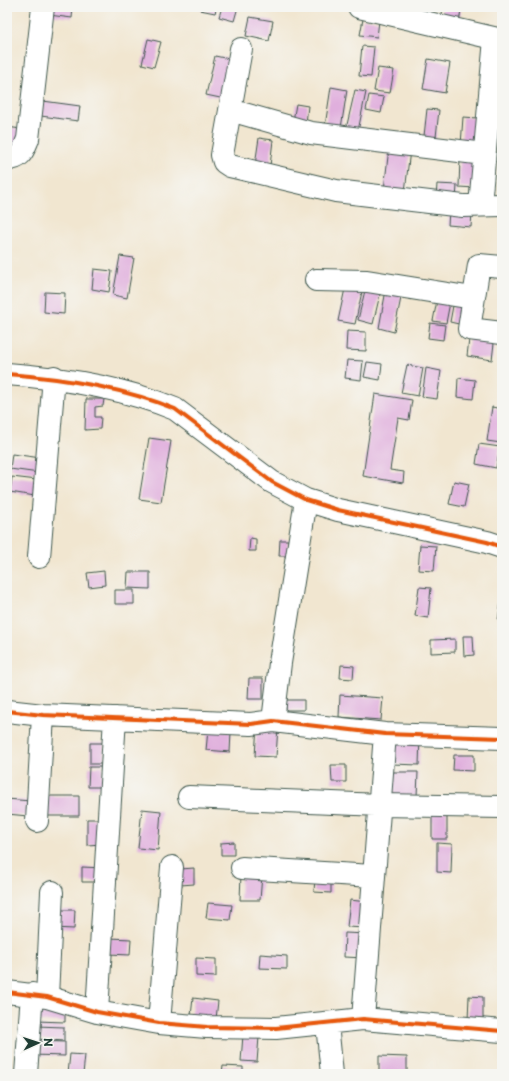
<svg xmlns="http://www.w3.org/2000/svg" width="509" height="1081" viewBox="0 0 509 1081" font-family="'Playpen Sans',sans-serif">
<rect width="100%" height="100%" fill="#f6f6f2"/>
<filter id="ink" filterUnits="userSpaceOnUse"><feTurbulence type="fractalNoise" baseFrequency=".025" numOctaves="2"/><feDisplacementMap in="SourceGraphic" scale="8" xChannelSelector="R" yChannelSelector="G"/><feConvolveMatrix kernelMatrix="1 2 1 2 8 2 1 2 1" color-interpolation-filters="sRGB"/></filter>
<filter id="wash" filterUnits="userSpaceOnUse"><feTurbulence type="fractalNoise" baseFrequency=".012" numOctaves="4" result="noise"/><feDisplacementMap in="SourceGraphic" scale="16" xChannelSelector="R" yChannelSelector="G"/><feGaussianBlur stdDeviation="0.9" result="paint"/><feColorMatrix in="noise" values="0 0 0 0 0 0 0 0 0 0 0 0 0 0 0 0 0 1.4 0 .05"/><feComposite in="paint" operator="in"/></filter>
<g filter="url(#wash)">
<rect width="100%" height="100%" fill="#f1e6d0"/>
<g id="blocks">
<path fill="#e0afdd" d="M50 7H73L72 18 49 15Z
M201 7H217L215 13 200 10Z
M222 7H238L234 21 219 17Z
M443 8 461 10 459 23 441 20Z
M250 17 273 21 269 41 246 36Z
M363 19 379 21 377 37 360 35Z
M148 39 161 42 154 67 142 64Z
M362 46 374 47 371 77 359 76Z
M215 56 234 60 225 99 206 95Z
M428 59 450 63 445 93 423 89Z
M378 68 394 70 390 93 374 91Z
M331 87 347 90 341 128 325 126Z
M355 90 366 92 358 131 346 129Z
M369 95 384 97 381 113 366 110Z
M43 101 80 106 78 121 41 116Z
M296 104 308 106 306 123 293 121Z
M427 109 439 110 435 146 423 145Z
M463 117 478 118 476 146 461 145Z
M7 127 21 129 19 148 7 146Z
M259 138 273 140 270 166 255 165Z
M389 148 410 150 405 192 384 190Z
M460 158H476L475 188 459 187Z
M437 184 457 185 456 200 436 199Z
M449 211 472 212 471 227 448 225Z
M120 256 134 258 127 298 113 295Z
M94 269 112 271 109 292 92 289Z
M346 284 363 287 355 324 338 321Z
M366 286 381 290 373 324 358 320Z
M386 290 402 293 394 332 379 328Z
M45 292 65 293 64 314 44 312Z
M438 295 451 297 446 323 433 321Z
M455 295 469 298 463 325 450 322Z
M430 323 445 325 443 340 428 338Z
M347 331 366 332V351L346 350Z
M470 331 495 335 492 360 467 356Z
M347 360 363 361 361 380 345 378Z
M367 362 382 364 380 380 364 377Z
M407 365 423 368 418 396 401 393Z
M426 368 441 371 437 399 422 397Z
M458 378 475 380 473 399 457 397Z
M375 394 412 400 409 420 398 418 390 470 404 472 403 483 363 476Z
M86 399H104L103 406 95 407V417H101L100 429 85 430Z
M492 407 502 409 501 443 487 441Z
M149 438 171 441 161 502 139 499Z
M479 444 500 447 496 468 476 464Z
M12 454 41 458 39 473 10 469Z
M12 477 37 480 35 496 10 492Z
M454 481 469 484 464 507 449 504Z
M250 538 256 539V551H249Z
M280 540H288L287 556H279Z
M420 545 436 546 434 571 418 570Z
M104 571 105 585 89 587 87 573Z
M128 572H150V589L127 588Z
M419 587 431 588 428 618 415 616Z
M115 590H134V604H115Z
M501 601H502V621L498 620Z
M463 636H473L474 655 464 656Z
M455 639V652L431 653V640Z
M341 665 354 666 353 679 340 678Z
M249 678H263V699H248Z
M340 695 383 698 381 720 339 717Z
M286 700H304V710H286Z
M257 725 278 726 276 757 255 756Z
M208 730 231 732 230 752 206 750Z
M393 735 420 736 419 765 392 764Z
M90 743H104V764H90Z
M454 755H474V771L453 770Z
M331 765H346V782H332Z
M89 767H103L102 787H88Z
M391 772H418L417 796H390Z
M45 796H79V816H45Z
M7 799 30 801 28 816 7 814Z
M142 809 161 811 158 850 138 848Z
M432 811H447V839H432Z
M87 819H102V844L87 845Z
M234 842V855H221V843Z
M437 843 452 844 451 873 437 872Z
M82 867 103 868 102 882H82Z
M194 868V884L181 885V869Z
M241 874 262 875 260 900H240Z
M315 877 331 878V893L314 892Z
M350 900 367 902 365 928 347 927Z
M208 903 232 905 230 920 206 918Z
M54 910H75L74 929 53 928Z
M345 933 366 934 365 958 344 957Z
M110 938 131 939 130 955 109 954Z
M260 954 287 956V969L259 968Z
M196 958 216 959V977L196 976Z
M469 996 483 997V1020H468Z
M193 998 218 1001 216 1019 191 1016Z
M37 1000 65 1014V1022L36 1021Z
M36 1026 64 1027V1041L36 1039Z
M243 1035 259 1037 257 1062 241 1061Z
M32 1041 65 1042V1056L32 1055Z
M70 1054 85 1055 83 1074H68Z
M379 1056 407 1057V1074H379Z
M223 1066 243 1067V1074H222Z"/>
</g>
</g>
<g filter="url(#ink)">
<use href="#blocks" fill-opacity="0" stroke="#3e564b" stroke-width="1"/>
<g fill="none" stroke-linecap="round" stroke-linejoin="round">
<g stroke="#3e564b" stroke-width="24">
<path id="minor" d="M359 7 502 40
M241 49 222 155 224 162 230 166 336 191 463 206 502 205
M230 110 311 133 484 154
M7 159C21 159 23 151 28 139L43 7
M480 205 495 39
M502 267 479 265 469 329 502 333
M316 280 367 281 473 298
M7 374C62 378 124 388 175 409L272 482 306 500 338 510 487 542 502 547
M39 557 54 377
M7 711 43 715 251 724 273 721 385 734 502 738
M273 721 280 663 306 500
M189 797 380 805 502 807
M37 821 43 715
M242 868 373 876
M7 992 47 997 97 1012 159 1023 207 1027 276 1028 363 1019 502 1031
M47 997 52 892
M97 1012 115 718
M363 1019 385 734
M159 1023 172 867
M327 1024 332 1074
M26 1074 32 994"/>
</g>
<use href="#minor" stroke="#fff" stroke-width="22"/>
<g stroke="#f6f6f2" stroke-width="6">
<path id="cycleway" d="M7 374C62 378 124 388 175 409L272 482 306 500 338 510 487 542 502 547
M7 711 43 715 251 724 273 721 385 734 502 738
M7 992 47 997 97 1012 159 1023 207 1027 276 1028 363 1019 502 1031"/>
</g>
<use href="#cycleway" stroke="#e8590c" stroke-width="4"/>
</g>
</g>
<rect width="509" height="1081" fill="none" stroke="#f6f6f2" stroke-width="24"/>
<g transform="translate(38 1043) rotate(87)" stroke="#f6f6f2" stroke-width="3" paint-order="stroke">
<path d="M0-3L7 15L0 10L-7 15Z" fill="#1f3d34"/>
<text y="-6" font-size="11" font-weight="bold" text-anchor="middle" fill="#1f3d34">N</text>
</g>
</svg>
